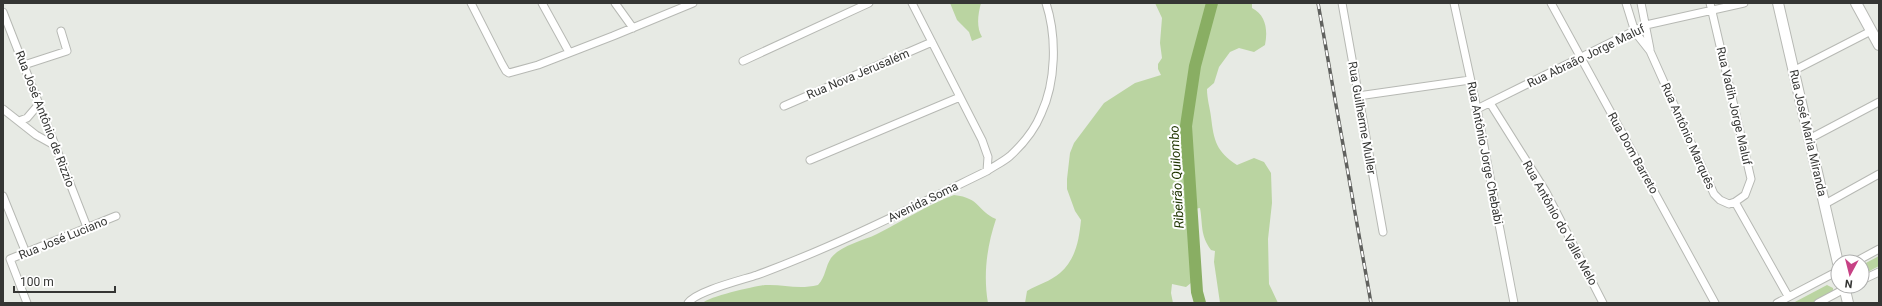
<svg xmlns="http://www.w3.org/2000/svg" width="1882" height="306" viewBox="0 0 1882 306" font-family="Roboto,sans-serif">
<rect width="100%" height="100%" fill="#e7eae4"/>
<path fill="#bad4a1" d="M950 3H981C978 14 976 27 982 37L972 41 969 32 957 20Z
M1155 3H1252V8C1266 15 1268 30 1265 45L1254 52 1239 48 1230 52 1219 67 1214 83 1207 89C1207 99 1210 108 1211 117 1214 141 1216 151 1237 165L1254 158 1264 162 1271 173 1272 203 1268 239 1269 284 1278 303H1220L1214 262 1215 251 1211 250C1200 235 1203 225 1200 208L1188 210 1187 222 1197 278 1186 287 1172 284 1171 293 1173 303H1025L1027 291C1037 285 1051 281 1060 273 1076 259 1079 240 1081 220L1075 211 1067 189V179L1070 153 1074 143 1104 103 1135 83 1161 75 1158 69V64L1162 58 1160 43 1162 18Z
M954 195C981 198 977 211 996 219 987 246 983 274 988 303H703C708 297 755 286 765 285 784 284 797 290 818 285 826 276 825 267 831 258 841 245 863 241 877 234 903 221 927 205 954 195Z
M1879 256V266L1862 275V265Z
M1827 285 1833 288V294L1817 303H1793Z"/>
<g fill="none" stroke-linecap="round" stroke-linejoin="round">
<path stroke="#89ae63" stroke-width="12" d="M1200 303 1197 292 1186 126 1195 66 1212 3"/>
<g stroke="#b7b9b4" stroke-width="9">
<path id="minor" d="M471 3 502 64 506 71 509 73 538 65 613 36 693 3
M542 3 569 52
M615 3 633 28
M912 3 982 140 988 157 987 171
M1342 3 1383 232
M1454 3 1477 109 1514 303
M1551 3 1715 303
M1626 3 1635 32 1650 51 1714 194 1720 200 1729 204 1735 202 1788 296
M1641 3 1650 49
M1710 3 1751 179 1745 195 1735 202
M3 12 87 227
M743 61 869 3
M24 65 67 51 61 31
M1793 71 1871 31
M1358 96 1470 80
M1490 103 1546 192 1603 303
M784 106 932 42
M3 109 36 135 54 145
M1477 109 1646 25 1744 3
M19 121 27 118 39 104
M1809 139 1879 102
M810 160 960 97
M3 196 26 253
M1825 204 1879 174
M1855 262 1879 249
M1862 280 1879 272
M27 303 10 259 116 216
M688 303C696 291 742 280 757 275 836 246 911 208 987 171 994 166 1003 162 1010 156 1022 145 1035 129 1041 114 1056 82 1057 37 1046 3
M1777 303 1838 271
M1818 303 1850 286"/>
</g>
<g stroke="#b7b9b4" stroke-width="12">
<path id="secondary" d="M1778 3 1838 263
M1856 3 1879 45
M1844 286 1848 303"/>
</g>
<use href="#minor" stroke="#fff" stroke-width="7"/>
<use href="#secondary" stroke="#fff" stroke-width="10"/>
<g stroke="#60615e" stroke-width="3.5">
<path id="rail" d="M1318 3 1371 303"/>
</g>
<use href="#rail" stroke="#fff" stroke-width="2" stroke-dasharray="6" stroke-linecap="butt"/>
</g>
<g text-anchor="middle" stroke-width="4" stroke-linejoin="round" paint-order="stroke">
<g font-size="12" fill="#353634" stroke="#fff">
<text transform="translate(1586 56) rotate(-26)" y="4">Rua Abraão Jorge Maluf</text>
<text transform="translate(858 74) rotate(-23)" y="4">Rua Nova Jerusalém</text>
<text transform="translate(1734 106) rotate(77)" y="4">Rua Vadih Jorge Maluf</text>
<text transform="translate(1362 118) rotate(80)" y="4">Rua Guilherme Muller</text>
<text transform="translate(45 119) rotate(69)" y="4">Rua José Antônio de Rizzio</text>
<text transform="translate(1808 133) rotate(77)" y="4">Rua José Maria Miranda</text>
<text transform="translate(1688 136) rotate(66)" y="4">Rua Antônio Marquês</text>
<text transform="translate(1485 153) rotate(79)" y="4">Rua Antônio Jorge Chebabi</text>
<text transform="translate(1633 153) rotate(61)" y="4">Rua Dom Barreto</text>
<text transform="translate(923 202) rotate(-26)" y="4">Avenida Soma</text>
<text transform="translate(1560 223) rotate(61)" y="4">Rua Antônio do Valle Melo</text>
<text transform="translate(63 238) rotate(-22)" y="4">Rua José Luciano</text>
</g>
<g font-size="13" font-style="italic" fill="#1f3500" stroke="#fff">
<text transform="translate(1176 177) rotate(-93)" y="5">Ribeirão Quilombo</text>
</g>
</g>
<rect width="1882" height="306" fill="none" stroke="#353634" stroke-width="8"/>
<g transform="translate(1850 274) rotate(187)"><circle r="19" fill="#ffffff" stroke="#aeafae"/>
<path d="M0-3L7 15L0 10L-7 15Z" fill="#c74285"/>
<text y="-6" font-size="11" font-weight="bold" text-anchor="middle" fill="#353634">N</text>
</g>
<path d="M14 286v6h101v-6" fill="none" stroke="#353634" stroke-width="2"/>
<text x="20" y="286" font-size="12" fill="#353634" stroke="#ffffff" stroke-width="3" paint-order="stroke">100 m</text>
</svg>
